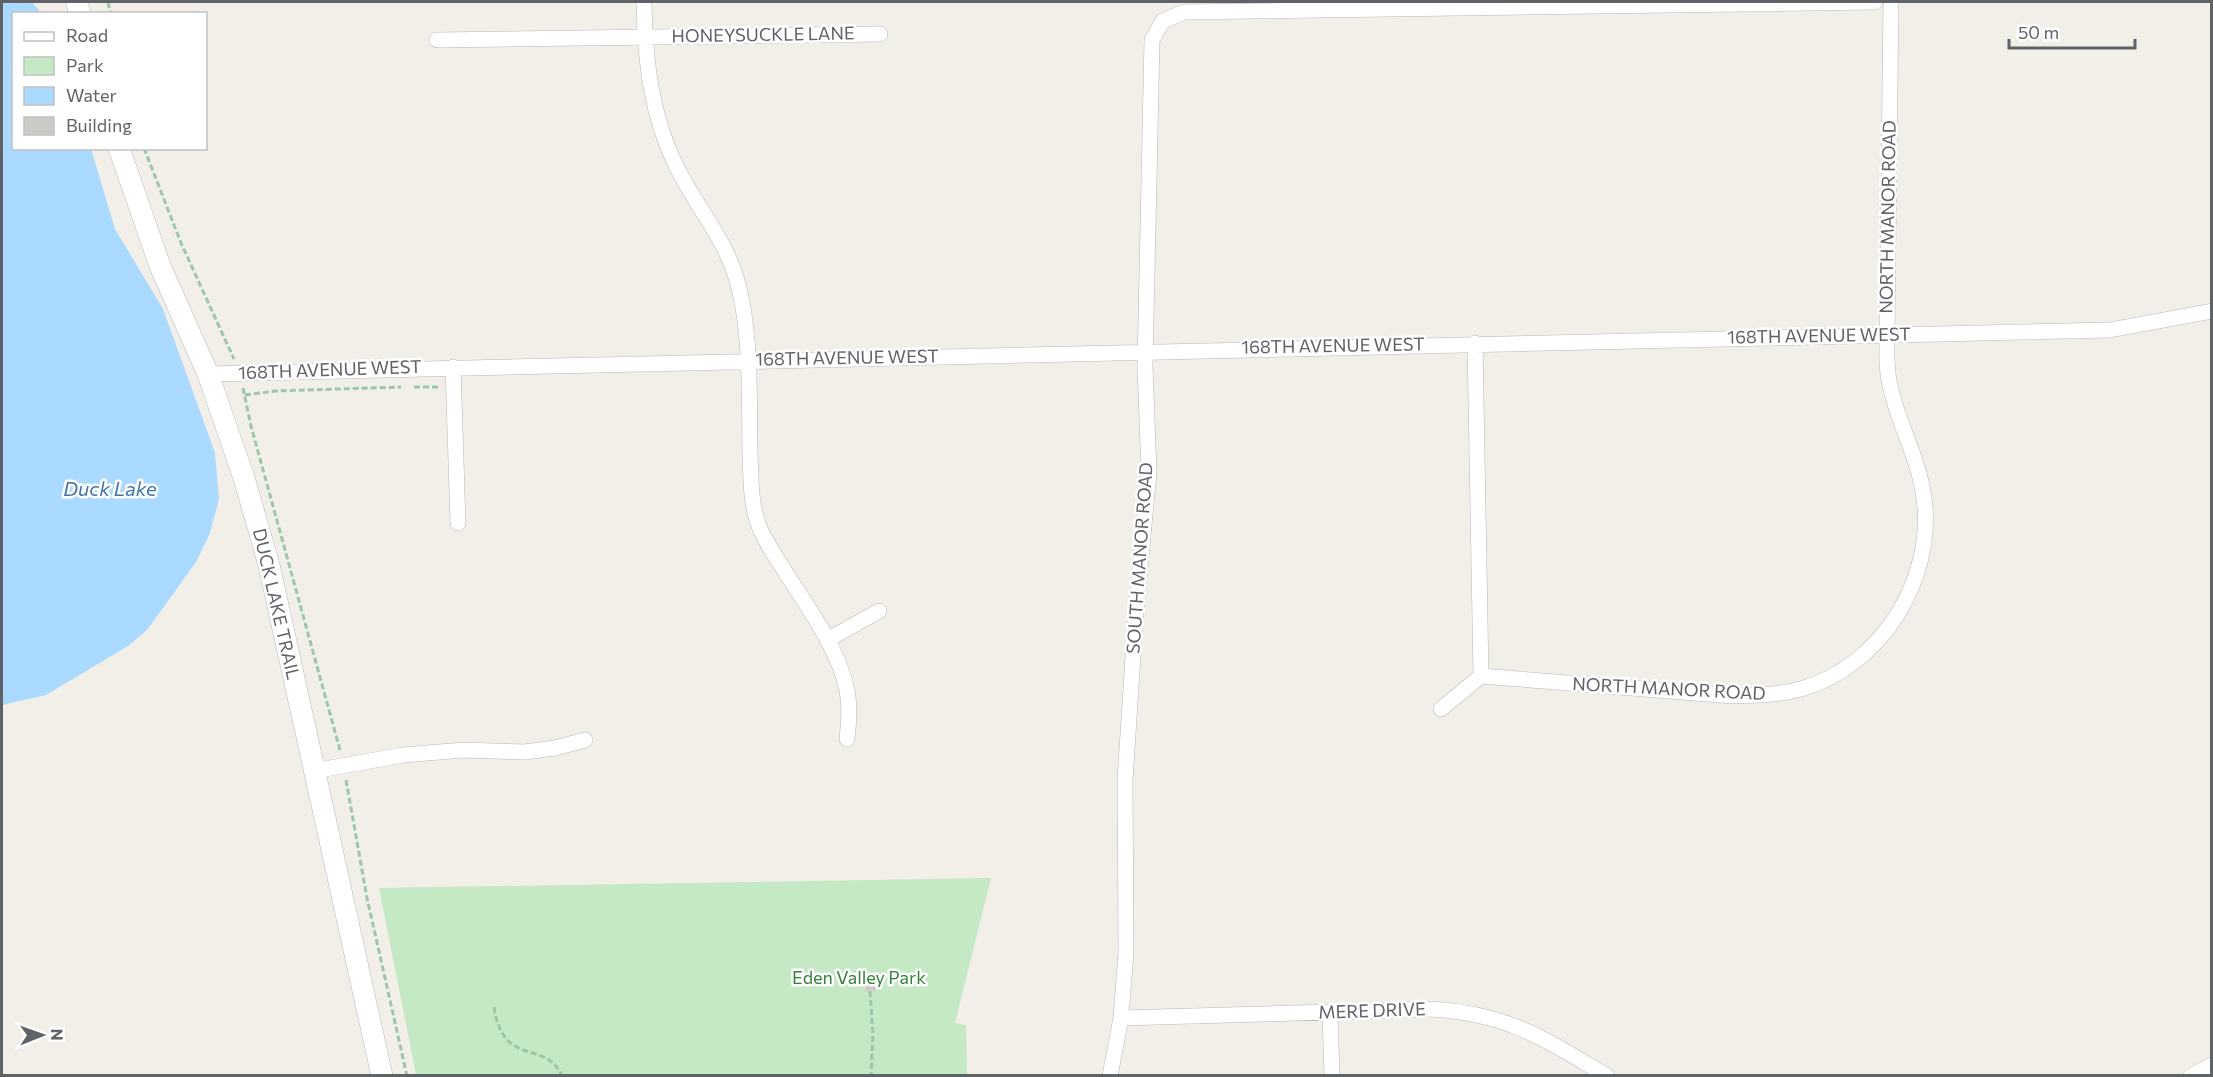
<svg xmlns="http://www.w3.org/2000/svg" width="2213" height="1077" viewBox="0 0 2213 1077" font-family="Commissioner,sans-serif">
<rect width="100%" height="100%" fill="#f1efe8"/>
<path fill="#c5e8c5" d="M991 878 955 1023 966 1025 967 1075H416L379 888Z"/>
<path fill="#aadaff" d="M2 2H32L41 13 14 14V148L91 149 115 229 163 309 215 453 219 499 210 533 196 562 147 630 128 646 46 695 2 705Z"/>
<path fill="#cccac5" stroke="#d6d1c6" stroke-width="1.5" d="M875 980 876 990 866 991 865 981Z"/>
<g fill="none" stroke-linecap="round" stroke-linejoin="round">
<g stroke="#b5b8bc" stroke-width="16">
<path id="street" d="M644 2C645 60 651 116 677 168 702 217 732 244 742 302 751 350 749 402 750 451 751 475 750 500 758 523 763 539 775 555 784 570 807 607 838 647 847 690 850 706 849 723 847 739
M437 40 880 34
M1475 343 1481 676
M453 367 458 523
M208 374 2110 330 2212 311
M827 640 879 611
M1481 676 1733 696C1756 695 1779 695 1801 689 1881 666 1935 580 1924 498 1919 457 1896 421 1889 380 1886 366 1887 350 1887 335L1891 2
M1441 709 1481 676
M314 771 403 755 464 750 524 752 555 748 585 740
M1330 1013 1332 1076
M1121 1018 1432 1009C1509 1014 1543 1038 1607 1076
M1110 1076 1121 1018 1126 952 1125 780 1136 611 1149 472 1145 366 1152 40 1163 21 1184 12 1875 2
M2191 1076 2212 1065"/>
</g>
<g stroke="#b6babf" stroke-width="22">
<path id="secondary" d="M77 2 80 14
M119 148 160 266 208 374 244 478 269 565 382 1076"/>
</g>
<path stroke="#9cc7a9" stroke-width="3" stroke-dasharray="6 3" stroke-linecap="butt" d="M108 2 111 14
M144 148 181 243 234 359
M414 387H440
M243 388 251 426 340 750
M245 395 275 391 401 387
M346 780 367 898 407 1076
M870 991 873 1034 871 1076
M494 1007C503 1069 545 1038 562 1076"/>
<use href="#street" stroke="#fff" stroke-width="15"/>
<use href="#secondary" stroke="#fff" stroke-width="21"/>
</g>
<g text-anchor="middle" stroke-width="5" stroke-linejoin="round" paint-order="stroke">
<g font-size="18" fill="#5f6368" stroke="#fff">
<text transform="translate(763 35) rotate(-1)" y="6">HONEYSUCKLE LANE</text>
<text transform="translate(1888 217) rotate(-89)" y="6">NORTH MANOR ROAD</text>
<text transform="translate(1819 336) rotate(-1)" y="6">168TH AVENUE WEST</text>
<text transform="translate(1333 346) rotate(-1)" y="6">168TH AVENUE WEST</text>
<text transform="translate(847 358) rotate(-1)" y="6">168TH AVENUE WEST</text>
<text transform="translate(330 370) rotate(-2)" y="6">168TH AVENUE WEST</text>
<text transform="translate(1140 558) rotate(-86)" y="6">SOUTH MANOR ROAD</text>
<text transform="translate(276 604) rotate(77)" y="6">DUCK LAKE TRAIL</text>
<text transform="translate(1669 689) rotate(3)" y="6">NORTH MANOR ROAD</text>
<text transform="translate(1372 1011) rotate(-2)" y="6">MERE DRIVE</text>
</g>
<g font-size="18" fill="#348238" stroke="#fff">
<text x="859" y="984">Eden Valley Park</text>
</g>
<g font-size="20" font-style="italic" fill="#4174aa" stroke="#fff">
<text x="110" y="496">Duck Lake</text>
</g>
</g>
<rect width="2213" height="1077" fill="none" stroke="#5f6368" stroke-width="6"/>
<rect x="12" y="12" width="195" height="138" fill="#ffffff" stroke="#bfc1c3" stroke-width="1.5"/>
<rect x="24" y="32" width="30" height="9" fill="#ffffff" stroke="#bfc1c3" stroke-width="1.5"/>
<text x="66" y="42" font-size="18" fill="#5f6368">Road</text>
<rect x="24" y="57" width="30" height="18" fill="#c5e8c5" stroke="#bfc1c3" stroke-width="1.5"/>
<text x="66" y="72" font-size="18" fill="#5f6368">Park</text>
<rect x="24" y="87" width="30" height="18" fill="#aadaff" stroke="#bfc1c3" stroke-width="1.5"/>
<text x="66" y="102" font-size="18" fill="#5f6368">Water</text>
<rect x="24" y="117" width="30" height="18" fill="#cccac5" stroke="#bfc1c3" stroke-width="1.5"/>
<text x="66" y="132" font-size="18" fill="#5f6368">Building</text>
<g transform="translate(42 1035) rotate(89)" stroke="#ffffff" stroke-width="4.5" paint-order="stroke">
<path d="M0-4.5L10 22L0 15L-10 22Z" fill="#5f6368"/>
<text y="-9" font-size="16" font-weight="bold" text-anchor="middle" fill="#5f6368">N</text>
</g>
<path d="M2009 39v9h126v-9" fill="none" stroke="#5f6368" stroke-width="3"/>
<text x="2018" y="39" font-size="18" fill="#5f6368" stroke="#ffffff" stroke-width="4.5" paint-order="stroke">50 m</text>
</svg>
